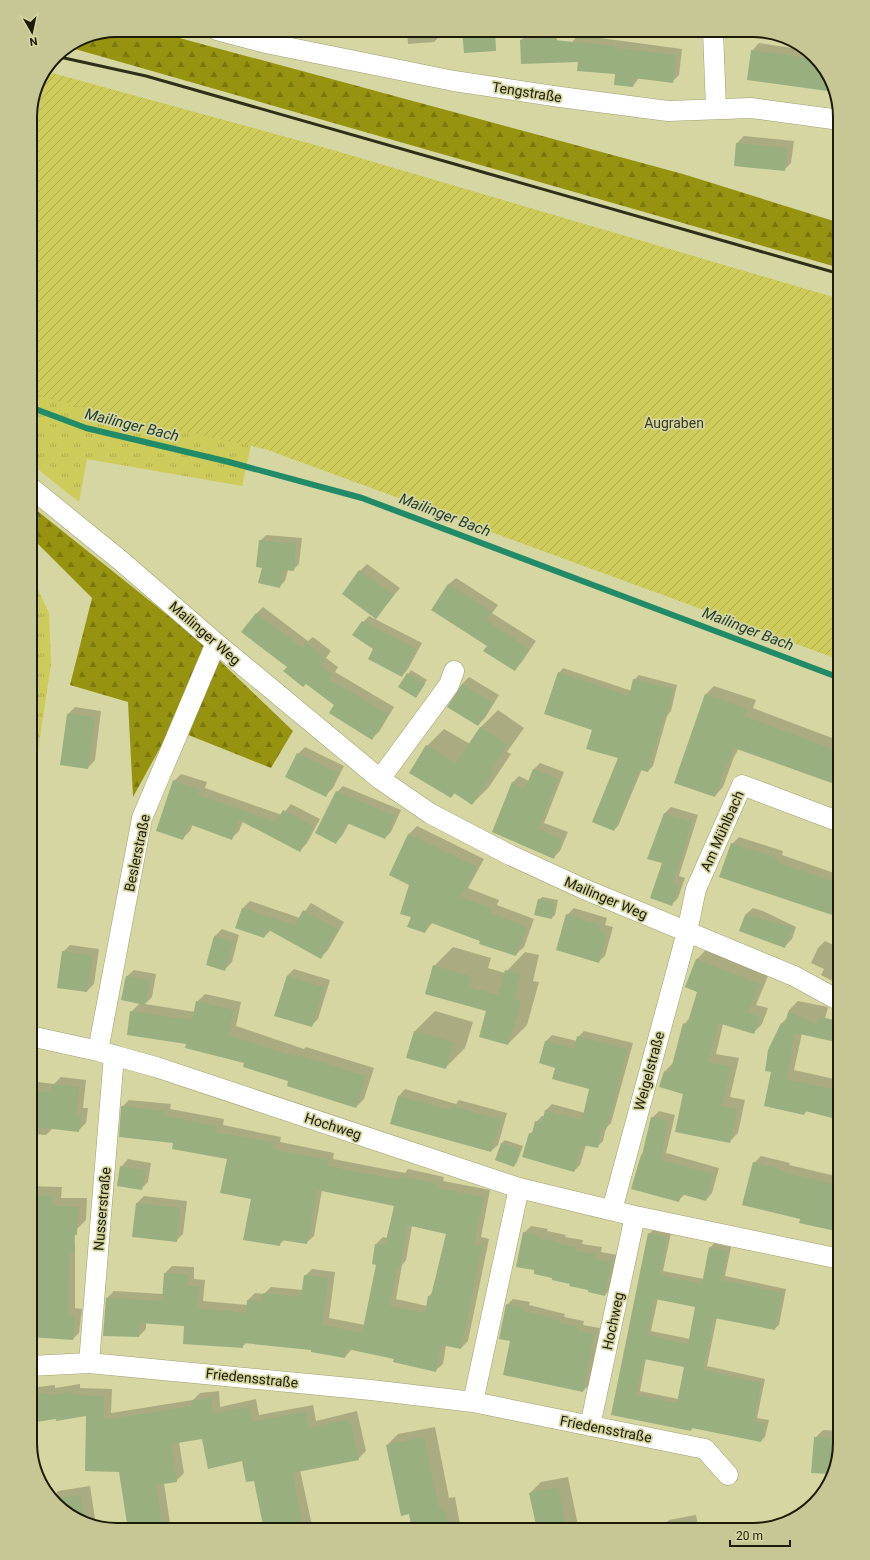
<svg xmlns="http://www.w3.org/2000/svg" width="870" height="1560" viewBox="0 0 870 1560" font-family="Roboto,sans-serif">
<defs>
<pattern id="grass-tufts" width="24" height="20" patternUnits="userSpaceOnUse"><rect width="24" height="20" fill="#cdcb5a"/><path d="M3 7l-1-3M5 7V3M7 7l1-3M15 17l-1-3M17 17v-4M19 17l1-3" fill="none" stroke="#afae4d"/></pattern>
<pattern id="forest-firs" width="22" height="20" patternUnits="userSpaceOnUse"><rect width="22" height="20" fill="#969310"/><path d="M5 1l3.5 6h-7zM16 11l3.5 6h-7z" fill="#7a770d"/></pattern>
<pattern id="garden-furrows" width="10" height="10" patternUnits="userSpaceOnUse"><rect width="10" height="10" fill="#cdcb5a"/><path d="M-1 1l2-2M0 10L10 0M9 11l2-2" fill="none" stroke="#afae4d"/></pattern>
</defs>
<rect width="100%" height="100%" fill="#d6d6a2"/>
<path fill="url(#grass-tufts)" d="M30 347 261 400 242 486 87 459 79 502 30 463Z
M30 573 49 613 51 664 39 744 30 843Z"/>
<path fill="url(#forest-firs)" d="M117 30H150L683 174 840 223V268L68 47 84 37Z
M30 505 195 637 293 731 271 768 171 728 133 797 128 702 70 685 92 598 30 536Z"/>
<path fill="url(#garden-furrows)" d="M45 71 319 146 840 299V660L265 449 144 423 39 396 30 390V111L37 83Z"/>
<path fill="#0003" fill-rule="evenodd" d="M350 30H386L350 34Z
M407 30H441V35L434 42 408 44Z
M556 32 559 55 521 40 529 33Z
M578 35 682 49 679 75 672 82 639 78 633 86 616 74 579 61 572 42Z
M759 43 806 50 833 83 835 91 748 79 752 51Z
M744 136 794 141 791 163 784 170 737 143Z
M266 535 302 538 299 564 293 570H288L285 581 279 587 263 567 260 541Z
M367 564 400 588 375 619 360 571Z
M456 578 498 605 492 613 536 641 521 663 514 670 488 646 433 610 449 584Z
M263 607 308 641 313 637 331 651 326 658 338 667 335 672 394 707 379 732 372 738 335 705 288 667 256 614Z
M369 616 422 643 408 669 402 676 374 649 363 622Z
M563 668 632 691 634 680 639 675 677 685 671 711 667 716 653 766 648 771 642 769 618 826 614 830 620 758 593 729 559 673Z
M411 670 427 680 416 697 408 674Z
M469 677 499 695 485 718 478 725 462 684Z
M714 686 756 700 753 708 840 741V785L739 748 734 757 723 787 715 796 706 694Z
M75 707 101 711 95 760 88 768 68 714Z
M498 710 524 728 507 752 511 754 489 787 472 804 455 793 451 797 427 746 444 729 470 744 481 727Z
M305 747 344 766 333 788 326 795 298 754Z
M540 763 564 772 544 823 568 832 560 851 553 858 493 832 513 782 519 776 529 781 533 770Z
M181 774 207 782 205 788 282 815 291 804 320 819 307 843 300 851 243 821 239 831 232 838 193 824 190 831 183 838 174 781Z
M343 786 401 810 391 832 385 838 349 823 342 836 336 842 337 792Z
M671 807 698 815 679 876 685 878 678 898 671 905 664 862V814Z
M417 826 484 859 468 888 499 900 497 905 534 919 524 947 515 955 433 922 425 932 412 916 410 884 390 875 409 834Z
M739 837 783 851 782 855 840 875V917L721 877 732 844Z
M542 897 558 900 555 915 551 918 539 900Z
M250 901 300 918 311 903 344 922 328 950 321 957 271 930 264 937 243 908Z
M574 908 607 918 605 925 613 927 605 956 598 962 567 915Z
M753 908 763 911 796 927 792 939 785 946 745 915Z
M222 929 239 935 232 962 225 969 215 936Z
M825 941 840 948V985L821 975 824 969 811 963 818 948Z
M70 945 99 949 94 984 87 991 63 952Z
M453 947 491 958 488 968 505 973 525 952 539 955 533 981 539 982 527 1025 508 1044 487 1011 434 966Z
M706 950 768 976 756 1005 768 1008 762 1024 753 1033 723 1024 716 1054 739 1058 730 1097 745 1100 738 1133 729 1142 665 1071 673 1063 684 1024 691 1017 699 992 686 987 697 959Z
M294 969 330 980 318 1019 311 1026 275 1015 287 976Z
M134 970 156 974 152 997 145 1004 195 1012 197 1002 205 994 241 1002 236 1026 304 1049 306 1047 374 1068 364 1099 356 1107 245 1062 187 1043 131 1012 140 1003 126 977Z
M798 1001 828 1007 823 1027 802 1033 794 1070 834 1079 840 1056V1119L807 1111 804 1114 765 1106 782 1023 787 1018 789 1010Z
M435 1011 473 1022 465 1048 445 1068 408 1057 415 1031Z
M584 1031 633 1043 611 1123 606 1128 603 1141 597 1147 586 1145 580 1165 574 1171 530 1134 534 1130 536 1122 542 1116H545L546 1110 552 1104 585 1113 591 1089 556 1067 540 1063 546 1041 552 1035 577 1041 578 1037Z
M61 1077 86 1080 83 1108H88L86 1123 78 1131 53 1128 46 1135 30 1134V1081L54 1084Z
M405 1089 456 1104 459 1100 507 1113 498 1145 491 1151 391 1123 399 1096Z
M129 1100 171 1104 170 1109 224 1119 223 1125 281 1137 280 1142 334 1153 333 1159 405 1173 408 1169 444 1177 443 1181 490 1190 481 1237 489 1239 468 1341 461 1348 446 1345 443 1364 435 1371 395 1358 352 1349 345 1357 312 1349 247 1342 242 1347 185 1325 146 1323V1329L139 1336 107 1298 114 1291 163 1294 165 1273 172 1266 194 1267V1279L205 1280 203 1301 248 1305V1300L255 1293 264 1294 271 1287 303 1290 305 1276 312 1269 335 1272 329 1318 365 1325 377 1264 376 1244 383 1237 387 1238 395 1205 322 1190 314 1236 306 1243 285 1239 279 1245 228 1158 174 1142 122 1107ZM412 1226 447 1233 433 1292 429 1296 427 1306 396 1299 402 1265 406 1260Z
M659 1111 675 1115 666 1153 719 1168 712 1193 706 1200 685 1194 678 1201 641 1155 644 1153 652 1118Z
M505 1140 523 1146 517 1162 514 1166 496 1160 502 1143Z
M761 1156 790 1163 789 1165 840 1177V1186L801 1219 754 1163Z
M128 1159 151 1163 148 1182 141 1189 121 1167Z
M30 1186 62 1187 61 1198H87L86 1220 77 1229 30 1227Z
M144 1196 187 1201 183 1234 176 1241 137 1203Z
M531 1226 548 1229 547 1231 566 1235 565 1237 583 1240 582 1244 602 1247 601 1252 618 1255 612 1287 605 1295 536 1270 524 1233Z
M653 1230 671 1233 663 1271 704 1279 710 1248 714 1243 731 1247 725 1276 786 1289 779 1325 774 1329 717 1317 707 1366 765 1379 757 1418 769 1420 765 1437 761 1441 693 1427 691 1430 612 1414 649 1234ZM658 1298 697 1306 690 1339 651 1331ZM646 1358 685 1366 678 1399 640 1391Z
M75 1243V1308L82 1309 79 1333 73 1339 30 1336V1246Z
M513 1299 530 1302 529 1305 565 1314 564 1317 584 1321 583 1325 600 1328 589 1385 583 1391 511 1341 507 1305Z
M80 1384V1388L112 1389 111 1413 193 1400 200 1393 219 1391 220 1407 256 1399 259 1415 313 1405 316 1421 357 1411 366 1451 358 1459 300 1470 313 1530H265L255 1479 242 1460 203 1438 179 1442 184 1473 176 1481 164 1483 171 1530H129L120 1471 87 1414 30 1421V1388L55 1385V1388Z
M435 1427 449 1498 455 1497 461 1530H413L410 1513 387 1445 398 1434Z
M823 1430 840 1431V1444L831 1473 815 1438Z
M568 1477 579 1530H538L530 1493 541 1482Z
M90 1486 96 1525 68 1515 53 1496 58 1491Z
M696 1515 699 1530H659L669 1520Z"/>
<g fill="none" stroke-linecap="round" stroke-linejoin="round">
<path stroke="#218b67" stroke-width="6" d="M30 407 86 428 229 462 362 498 840 678"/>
</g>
<path fill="#99af80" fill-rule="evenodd" d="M462 30H495L496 51 464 53Z
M554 38V40L615 46V48L676 55 673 83 634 78 633 87 614 85 615 74 577 71 578 62 521 64 520 40Z
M751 50 813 59 833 83 835 92 747 80Z
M736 143 787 148 785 171 734 166Z
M259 540 296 544 294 571 284 570 280 588 258 583 262 568 256 567Z
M359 570 394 595 376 619 342 594Z
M448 584 492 612 486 620 529 649 515 671 483 651 487 646 431 610Z
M256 613 302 648 306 643 325 658 320 665 332 674 329 679 388 714 372 740 329 713 334 705 306 684 303 687 283 671 287 667 241 632Z
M362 621 416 649 402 677 368 659 373 649 352 635Z
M558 672 629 696 633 679 673 689 666 717 664 716 648 772 640 770 614 831 592 822 618 758 586 749 592 730 544 714Z
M407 673 425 684 416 698 398 687Z
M462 684 493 703 478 726 447 707Z
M705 694 748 709 745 716 840 752V786L734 748 729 763 727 762 715 797 674 783Z
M67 714 95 717 88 769 60 765Z
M480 727 508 745 491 769 494 771 472 805 454 793 451 798 409 773 426 745 456 763Z
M297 753 338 773 326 797 285 777Z
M533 769 558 779 538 829 562 839 554 859 492 832 512 782 525 789Z
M173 780 200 789 198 795 276 822 283 810 313 826 300 852 239 820 232 840 189 824 183 840 156 831Z
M336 791 395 816 385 839 347 823 336 844 315 833Z
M664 813 692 822 673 883 678 885 672 906 650 898 662 863 647 859Z
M408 834 477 867 461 897 492 908 490 913 527 927 516 956 479 944 480 941 429 922 425 933 407 927 411 917 400 914 409 885 389 875Z
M731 843 777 858 776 862 840 884V903L835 916 719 877Z
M538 899 555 903 552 919 534 915Z
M242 908 295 925 303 910 338 929 321 959 267 929 264 938 235 928Z
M566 914 601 925 599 931 607 934 599 963 556 950Z
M745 915 792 927 785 948 739 931Z
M214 936 233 942 225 971 206 965Z
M62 951 93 956 87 992 57 988Z
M696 959 760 984 748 1013 760 1017 754 1034 718 1023 708 1062 731 1067 722 1106 737 1109 730 1143 675 1132 683 1094 659 1087 664 1071 670 1073 683 1023 687 1025 697 992 685 987Z
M433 965 472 977 469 987 498 995 505 970 521 974 514 999 521 1001 508 1045 479 1037 486 1011 425 994Z
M126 976 150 981 145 1005 121 1000Z
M287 976 324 987 312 1027 274 1016Z
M196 1001 234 1010 228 1035 296 1057 297 1055 366 1076 356 1108 287 1086 288 1081 243 1067 244 1063 185 1048 186 1044 127 1035 130 1011 192 1020Z
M788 1012 817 1024 820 1017 840 1021V1043L795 1033 786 1079 840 1091V1120L805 1111 804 1115 764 1106 771 1072 765 1071 768 1050 781 1023 785 1024Z
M414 1031 453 1042 446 1069 406 1058Z
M577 1036 627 1049 606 1130 601 1129 598 1148 582 1145 574 1172 522 1157 529 1133 532 1134 535 1121 542 1123 545 1110 582 1120 589 1089 552 1079 555 1068 539 1063 545 1041 574 1048Z
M52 1084 79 1087 76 1115 81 1116 79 1132 34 1127 37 1091 51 1092Z
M398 1096 451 1110 452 1106 501 1120 491 1152 390 1124Z
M121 1106 164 1111V1116L217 1126 216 1132 274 1143 273 1149 328 1160 327 1166 399 1180 400 1176 437 1184 436 1188 484 1197 474 1244 482 1246 461 1349 441 1345 436 1372 393 1362 394 1359 347 1349 345 1358 311 1352V1350L243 1343V1348L183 1344 184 1326 140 1323 139 1337 103 1336 106 1298 162 1301 164 1273 188 1274 187 1286 198 1287 197 1308 246 1313 247 1300 262 1301 263 1293 301 1297 304 1275 328 1278 322 1325 362 1333 376 1265 372 1264 375 1244 385 1245 394 1206 317 1190 307 1244 281 1240 280 1246 243 1240 251 1199 220 1193 227 1159 172 1149 173 1143 119 1137ZM407 1225 446 1234 431 1296H428L425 1313 390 1306 396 1268 400 1269Z
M651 1117 668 1121 660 1160 713 1174 706 1201 681 1194 679 1202 631 1189 641 1155H642Z
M501 1143 520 1149 514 1167 495 1160Z
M753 1162 783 1170V1172L840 1186V1232L799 1223 800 1219 742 1205Z
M120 1166 145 1170 142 1190 117 1186Z
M34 1195 53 1196V1206L78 1207 77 1235H75L74 1253H69L68 1315 75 1316 73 1340 30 1337V1311L32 1312Z
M136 1203 180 1208 177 1242 132 1237Z
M523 1232 541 1236 540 1238 559 1242V1244L576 1247V1251L595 1254V1259L611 1262 605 1296 588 1292V1290L569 1286 570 1284 552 1280V1278L534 1274V1270L516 1267Z
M648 1233 667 1237 660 1275 702 1284 709 1247 727 1251 721 1280 783 1293 775 1330 714 1318 703 1370 761 1383 753 1422 765 1424 761 1442 692 1428 691 1431 611 1415ZM655 1299 695 1307 688 1344 647 1335ZM644 1359 684 1367 677 1403 636 1395Z
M506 1304 524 1308V1311L560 1320 559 1323 578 1327V1331L594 1334 583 1392 503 1375 510 1341 499 1339Z
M73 1391 72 1395 104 1396V1420L192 1406 191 1401 211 1398 213 1414 249 1407 252 1422 305 1412 308 1428 350 1419 359 1460 292 1473 304 1530H264L254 1481 246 1482 242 1461 208 1469 202 1439 171 1444 177 1482 156 1485 163 1530H128L119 1472 85 1471 86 1416 56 1421V1419L30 1423V1395L47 1393 48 1396Z
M424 1437 439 1508H444L449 1530H412L409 1514 401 1516 386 1445Z
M814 1437 840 1439 831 1474 811 1473Z
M558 1487 567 1530H537L529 1493Z
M81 1495 84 1521 68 1515 55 1499Z"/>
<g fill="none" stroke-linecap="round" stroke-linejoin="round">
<g stroke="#a0a06e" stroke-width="21">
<path id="street" d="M217 30 266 43 454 81 560 97 668 111 751 108 840 120
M713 30 716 109
M30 487 120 560 216 643 380 779 431 814 510 855 584 889 794 976 840 1001
M380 779 449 685 454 671
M30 1036 98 1051 156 1067 519 1188 635 1216 840 1259
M98 1051 142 818 216 643
M612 1210 687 932 696 889 742 785 840 822
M89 1363 114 1055
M30 1366 89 1363 371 1390 473 1402 705 1449 728 1475
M473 1402 519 1188
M590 1426 635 1216"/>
</g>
<use href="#street" stroke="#fff" stroke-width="20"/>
<path stroke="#2f2f18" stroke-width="3" d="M55 56 146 76 840 274"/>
</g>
<g text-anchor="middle" stroke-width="3.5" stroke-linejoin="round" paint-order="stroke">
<g font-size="14" fill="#1b1b07" stroke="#d6d6a2">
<text transform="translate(527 92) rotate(9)" y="5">Tengstraße</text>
<text transform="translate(205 633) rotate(41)" y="5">Mailinger Weg</text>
<text transform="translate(722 831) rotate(-66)" y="5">Am Mühlbach</text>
<text transform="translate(137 853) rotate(-78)" y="5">Beslerstraße</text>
<text transform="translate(606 898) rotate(23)" y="5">Mailinger Weg</text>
<text transform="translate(649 1071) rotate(-75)" y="5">Weigelstraße</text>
<text transform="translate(333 1126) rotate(18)" y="5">Hochweg</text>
<text transform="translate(102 1209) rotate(-85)" y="5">Nusserstraße</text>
<text transform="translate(613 1321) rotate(-78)" y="5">Hochweg</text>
<text transform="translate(252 1378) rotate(6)" y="5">Friedensstraße</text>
<text transform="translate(606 1429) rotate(11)" y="5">Friedensstraße</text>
</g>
<g font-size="14" fill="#393820" stroke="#d6d6a2">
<text x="674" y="428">Augraben</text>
</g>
<g font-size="15" font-style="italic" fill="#223e34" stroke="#d6d6a2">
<text transform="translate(132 425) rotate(14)" y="5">Mailinger Bach</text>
<text transform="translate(445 515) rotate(21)" y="5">Mailinger Bach</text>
<text transform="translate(748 629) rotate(21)" y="5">Mailinger Bach</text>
</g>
</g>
<path d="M0 0H870V1560H0ZM117 37H753A80 80 0 0 1 833 117V1443A80 80 0 0 1 753 1523H117A80 80 0 0 1 37 1443V117A80 80 0 0 1 117 37Z" fill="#c7c796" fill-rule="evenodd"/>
<path fill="none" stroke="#1b1b07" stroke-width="2" d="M117 37H753A80 80 0 0 1 833 117V1443A80 80 0 0 1 753 1523H117A80 80 0 0 1 37 1443V117A80 80 0 0 1 117 37Z"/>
<g transform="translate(32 32) rotate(171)" stroke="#d6d6a2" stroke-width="3" paint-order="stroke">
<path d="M0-3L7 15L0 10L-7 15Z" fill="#1b1b07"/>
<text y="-6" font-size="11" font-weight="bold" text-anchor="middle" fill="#1b1b07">N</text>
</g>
<path d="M730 1540v6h60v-6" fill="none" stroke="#1b1b07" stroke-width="2"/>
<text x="736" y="1540" font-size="12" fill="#1b1b07" stroke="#d6d6a2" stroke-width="3" paint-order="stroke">20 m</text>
</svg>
